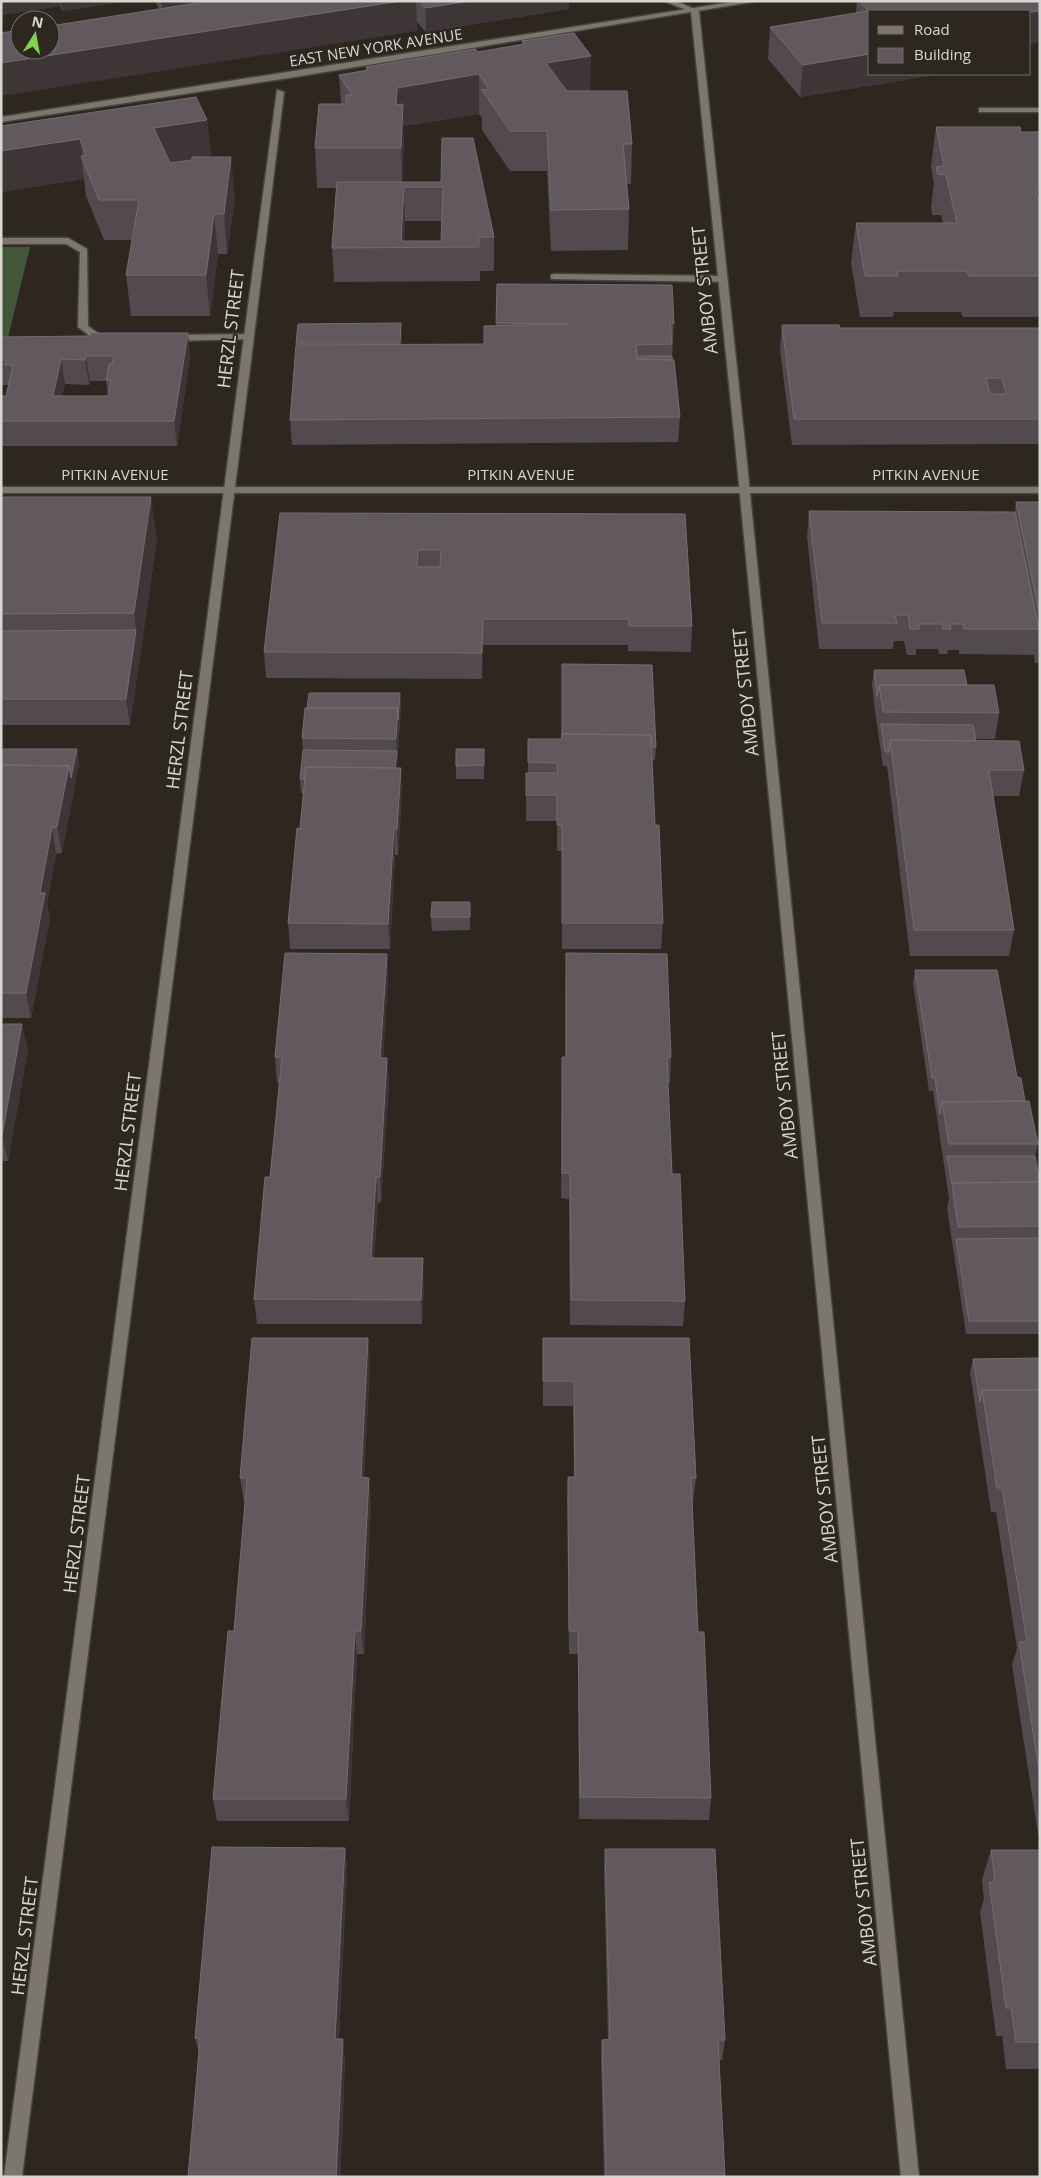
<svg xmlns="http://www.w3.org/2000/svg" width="1041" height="2178" viewBox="0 0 1041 2178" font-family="'Open Sans',sans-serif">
<rect width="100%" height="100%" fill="#2d2720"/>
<path fill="#42563a" d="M1 247H30L5 350H1Z"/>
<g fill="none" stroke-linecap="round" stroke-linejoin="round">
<g stroke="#48433d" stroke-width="3">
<path id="service" d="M979 108H1040V112H979Z
M1 238H68L87 249 88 326 103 337H110V341L98 342 78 327 80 252 66 244H1Z
M554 274 723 276 727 279 723 282 551 279V275Z
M248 334 251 335V339L172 341 167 338 172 335Z"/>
</g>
<g stroke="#48433d" stroke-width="3">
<path id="pedestrian" d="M277 90 284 92 253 344 248 347 243 344Z"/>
</g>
<g stroke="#48433d" stroke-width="3">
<path id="minor" d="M664 1H676L699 11 746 453 919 2177H901L736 453 691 12Z
M248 341 253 344 22 2177H4L243 344Z"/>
</g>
<g stroke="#48433d" stroke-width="3">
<path id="tertiary" d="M1 487H1040V493H1Z"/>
</g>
<g stroke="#48433d" stroke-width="3">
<path id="secondary" d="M738 1H758L282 79 1 122V117Z"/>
</g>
<use href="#service" fill="#7d766d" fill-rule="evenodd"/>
<use href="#pedestrian" fill="#7d766d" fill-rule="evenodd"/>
<use href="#minor" fill="#7d766d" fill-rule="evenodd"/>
<use href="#tertiary" fill="#7d766d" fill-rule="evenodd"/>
<use href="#secondary" fill="#7d766d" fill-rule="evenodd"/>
</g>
<path fill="#524a4f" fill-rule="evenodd" d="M1 1H126L62 11 60 6 2 15Z
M155 1H569V9L426 32 417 22V31L159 9Z
M857 1H1038L1030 11 870 74H941L800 97 768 59 770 27 856 13Z
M522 41 590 91 632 144 631 184H627L629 209 628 250 551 251 547 171H510L482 130V118L479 114 403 126 404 144 402 182H441L494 237V271H480V281L334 282 332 248 336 188H317L315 148 341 104 339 75 366 70V67L478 52 522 45ZM405 221H442L441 241H404Z
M207 120 211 157 235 197 227 254H218L210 316H131L126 275 132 240H104L86 196 84 179 1 192V151Z
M936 127 1021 132H1040V317H963L961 312H894L893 317H860L851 263 856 223H943L941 215H932L931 207 934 183 931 167Z
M497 284 674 323 672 356 680 417 678 442 292 445 290 420 298 324 401 323 402 345 484 344 496 326Z
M782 325 840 328H1040V444L792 445 780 350Z
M1 330 2 337 90 336 190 358 177 446H1V396H6L9 385H1ZM90 381H106L108 396H62L65 384 89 385Z
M1 497 157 539 130 725H1Z
M1016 502H1040V663H1035L1034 655 959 654V650H948L947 654H939L938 649H916V655H907L904 641H894L893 649H819L807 537 809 511 1015 512Z
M280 513 685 514 692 626 691 652 628 651V645H483L482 679 266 678 264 652Z
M874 670 967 685 999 713 995 739H976V741L1024 770 1019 796H993L1014 930 1009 956H910L887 766H883L875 711 872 684Z
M400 693 401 707 397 768 402 793 398 855H395L390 949H290L288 923 300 829 303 793H301L300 779 303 751 302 738Z
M528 739 656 747 655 760H652L655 825 663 923 661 949H562V851H557V821H526V773H528Z
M1 749H77L79 763 62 853 56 854 47 904 50 918 31 1018H1Z
M484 749V779H456V766Z
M470 916V930L432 931 431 917Z
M566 953 671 1057 670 1083H668L672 1174 685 1301 683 1326 570 1325 569 1199 561 1198 562 1057H565Z
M387 954 388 980 383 1058H387L389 1084 381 1202 378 1203 374 1258 424 1283 422 1324H257L254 1299 270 1177 279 1083H277L275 1057Z
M915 970 1017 1077 1038 1144 1035 1156 1040 1181V1334H966L947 1208 949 1198 933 1091H929L913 983Z
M1 1024 28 1049 8 1161H3L1 1170Z
M368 1338 370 1362 364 1478 371 1502 364 1654H357L349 1821H217L213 1799 234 1631 245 1502H244L240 1478Z
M543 1338 696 1478 693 1502H692L698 1632 711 1798 709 1820 579 1819 578 1654H569L567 1501 568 1477H574L573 1406H543Z
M1040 1358V1834H1038L1012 1665 1017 1648 996 1512H991L970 1372 973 1359Z
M345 1848 347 1870 339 2039 345 2059 340 2177H188L199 2053 195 2038Z
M605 1849 725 2040 722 2060H719L725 2177H604L601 2060 602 2040H608L604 1871Z
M991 1850H1040V2069H1006L1002 2036H996L980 1912 984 1899 982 1880Z"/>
<path fill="#3d3536" d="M1 1H60V6L2 15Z
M61 1H126L62 11Z
M161 1H252L163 15Z
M401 1H416L417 31 1 96V63Z
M470 1H569V9L426 32 425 8Z
M1040 11V42L1030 44V12Z
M870 54V74H941L800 97 803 65Z
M591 56 590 95 546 102V63Z
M479 74V114L403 126 404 144 402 188 401 148 396 105 397 88Z
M207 120 211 159 158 168 154 128Z
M80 139 83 160 81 156 84 179 1 192V151Z
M231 157 235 197 227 254 224 214Z
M404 187 405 221 404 248 401 241Z
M214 214 218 254 210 316 206 275Z
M401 323 402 348 401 368 400 343Z
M188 333 190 358 177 446 174 421Z
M86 356 90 381 89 385 85 360Z
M61 359 65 384 57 421 53 396Z
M151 497 157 539 130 725 126 699 136 630 134 613Z
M483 619V645L482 679V653Z
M400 693 401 707 395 793 394 779 397 751 396 739 398 708Z
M77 749 79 763 74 791 71 778Z
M69 766 74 791 62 853 57 827Z
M401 768 402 793 398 855 397 829Z
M52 828 56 854 47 904 50 918 31 1018 26 993 40 893Z
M394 829 395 855 390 949 388 924Z
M387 954 388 980 382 1083 380 1058Z
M22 1024 28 1049 8 1161 2 1136Z
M387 1058 389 1084 381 1202 380 1177Z
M1 1155 3 1161 1 1170Z
M376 1177 378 1203 372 1283 371 1258Z
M423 1258 424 1283 422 1324 421 1300Z
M368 1338 370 1362 363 1501 361 1477Z
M369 1478 371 1502 364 1654 361 1631Z
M355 1631 357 1654 349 1821 346 1799Z
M345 1848 347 1870 338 2059 335 2039Z
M343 2039 345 2059 343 2127 340 2177H336Z"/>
<path fill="#61595d" stroke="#746c6f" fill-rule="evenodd" d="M210 1H401L1 63V33L20 30V50H50V26Z
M419 1H470L425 8Z
M860 1H1038L1040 3V11L1030 12V11H870V54L803 65 770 27 868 11Z
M574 33 591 56 546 63 567 91H627L632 144H623L629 209 551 210 547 131H510L482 90 489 89 479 74 397 88 396 105 403 104 401 148H315L319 104H346V95H352L339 75 368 70 366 67 475 49 478 52 524 44 522 41Z
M196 97 207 120 154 128 170 163 192 160V157H231L224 214H214L206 275H126L139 200H99L81 156 86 155 80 139 1 151V126Z
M936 127H1020L1021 132H1040V191H1036L1040 205V276H969L967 271H897L898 276H865L856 223H957L946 175 938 174 936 167 944 166Z
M442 138H473L494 237H479V247L332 248 337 182H441ZM404 187H443L441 241H401Z
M497 284 672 285 674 323H670L672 344 636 345 637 359 674 360 680 417 290 420 296 345 484 344V326L567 324 496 323Z
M401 323 400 343H296L298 324Z
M782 325H839L840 328H1040V419H794ZM986 378H1002L1006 394H990Z
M91 333H188L174 421H1V396H6L13 365H5L7 360H1V337L90 336ZM86 356H114L112 364H109L106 380H111L108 396H53L61 359 85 360Z
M637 356H672V360L637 359Z
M1 497H151L134 613 1 614Z
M1016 502H1040V617Z
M809 511 1015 512 1039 629H964L963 624H950L951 629H943L942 624H919V629H910L908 615H895L897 623H822Z
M280 513 685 514 692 626H629V619H483L482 653 264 652ZM418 550H441L440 567H417Z
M136 630 126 699H1V631Z
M562 664 652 665 656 747H651V735L562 734V739Z
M874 670H964L967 685H879L877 697Z
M879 685H994L999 713 883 712Z
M309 693H400L398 720V708H307Z
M305 708H398L396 739 302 738Z
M881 724 973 725 976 741 890 740 889 752H885Z
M562 734 651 735 655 825H659L663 923H562V825H557V795H526V773H558L557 763 528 762V739H562Z
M890 740 1019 741 1024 770H989L1014 930H914Z
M1 749H77L71 778 69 766 1 765Z
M456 749H484V765L456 766Z
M303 750 397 751 395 768 306 767 304 779H300Z
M1 765 69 766 57 827 52 828 40 893H45L26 993H1Z
M306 767 401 768 397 829H394L388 924 288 923 297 828 300 829Z
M432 902H470V917H431Z
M285 953 387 954 380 1058H387L380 1177H376L371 1258H423L421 1300 254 1299 265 1177H270L282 1058 275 1057Z
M566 953 667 954 671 1057 667 1058 672 1174H680L685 1301 571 1300 570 1173H562V1057H566Z
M915 970H997L1017 1077 1021 1078 1025 1101 942 1102 940 1114 935 1078H932Z
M1 1024H22L2 1136H1Z
M1029 1101 1038 1144H949L942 1102Z
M947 1156H1035L1040 1182 952 1183V1184Z
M1040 1182V1226L958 1227 952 1183Z
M1040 1238V1321H969L956 1239Z
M252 1338H368L361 1477 369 1478 361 1631H355L346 1799H213L228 1631H234L243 1526 247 1478H240Z
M543 1338H689L696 1478H691L698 1632H704L711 1798 580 1797 578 1631H569L568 1477H575L574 1381H543Z
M1040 1358V1390H982L980 1402 973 1359Z
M982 1390H1040V1777L1019 1642H1027L1002 1488H997Z
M212 1847 345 1848 335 2039H343L336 2177H188L200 2039 195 2038Z
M605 1849H715L725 2040H718L725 2177H606L602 2040 610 2039Z
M991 1850H1040V2042H1016L1011 2008H1006L989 1882H995Z"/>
<g text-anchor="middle" stroke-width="4" stroke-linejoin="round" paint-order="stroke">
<g font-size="15" fill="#d9d6d1" stroke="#2d2720">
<text transform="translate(376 48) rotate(-9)" y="5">EAST NEW YORK AVENUE</text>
<text x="115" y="480">PITKIN AVENUE</text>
<text x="521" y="480">PITKIN AVENUE</text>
<text x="926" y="480">PITKIN AVENUE</text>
</g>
<g font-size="18" fill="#d9d6d1" stroke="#2d2720">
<text transform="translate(705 290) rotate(-96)" y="6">AMBOY STREET</text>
<text transform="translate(231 329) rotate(-83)" y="6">HERZL STREET</text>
<text transform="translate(746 692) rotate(-96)" y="6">AMBOY STREET</text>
<text transform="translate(180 730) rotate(-83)" y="6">HERZL STREET</text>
<text transform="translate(785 1095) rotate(-96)" y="6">AMBOY STREET</text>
<text transform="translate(128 1132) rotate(-83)" y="6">HERZL STREET</text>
<text transform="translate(825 1499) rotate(-96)" y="6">AMBOY STREET</text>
<text transform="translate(77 1534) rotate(-83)" y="6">HERZL STREET</text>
<text transform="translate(864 1902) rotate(-96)" y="6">AMBOY STREET</text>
<text transform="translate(25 1936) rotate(-83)" y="6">HERZL STREET</text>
</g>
</g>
<rect width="1041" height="2178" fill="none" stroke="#d9d6d1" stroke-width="5"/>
<rect x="868" y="10" width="162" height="65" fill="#2d2720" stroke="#726d67"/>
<rect x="878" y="26" width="25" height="8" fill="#7d766d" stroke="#726d67"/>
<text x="914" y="35" font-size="15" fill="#d9d6d1">Road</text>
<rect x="878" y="48" width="25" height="15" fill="#61595d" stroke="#726d67"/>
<text x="914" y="60" font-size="15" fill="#d9d6d1">Building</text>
<g transform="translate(35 35) rotate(11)"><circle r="24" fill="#2d2720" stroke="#726d67"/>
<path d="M0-4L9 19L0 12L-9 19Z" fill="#81d050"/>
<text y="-8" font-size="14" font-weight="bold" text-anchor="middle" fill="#d9d6d1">N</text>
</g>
</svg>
